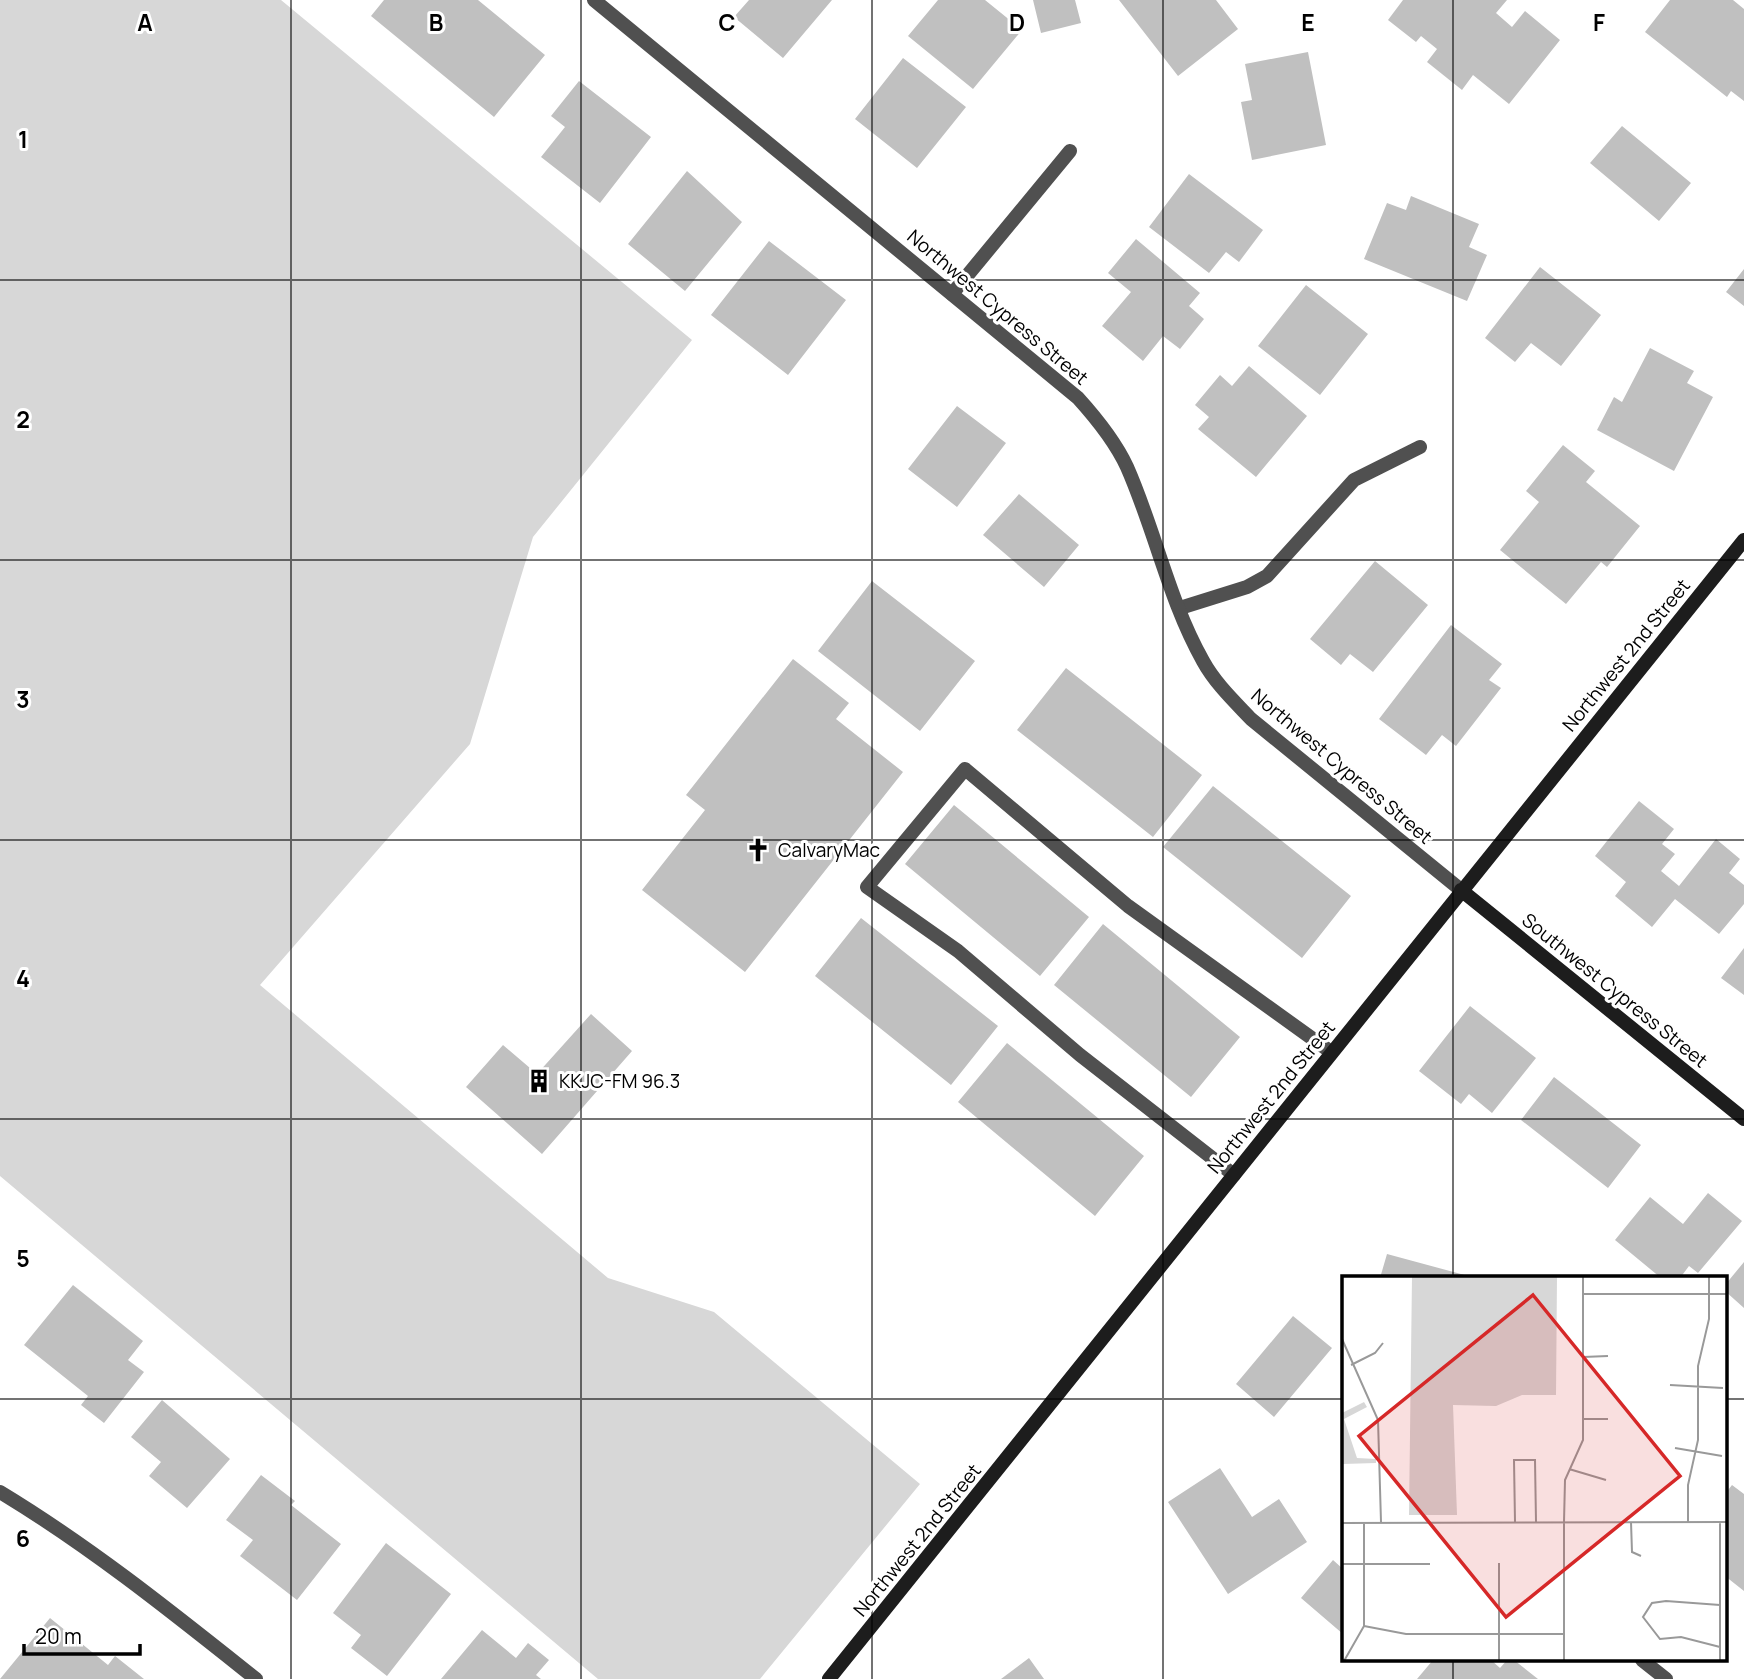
<svg xmlns="http://www.w3.org/2000/svg" width="1744" height="1679" viewBox="0 0 1744 1679" font-family="Manrope,sans-serif">
<rect width="100%" height="100%" fill="#fff"/>
<path fill="#d7d7d7" d="M0 0H281L692 340 533 537 470 744 260 985 608 1278 714 1312 920 1484 760 1679H598L0 1176Z"/>
<path fill="#c0c0c0" d="M384 0H478L545 55 494 117 371 16Z
M749 0H832L783 58 734 17Z
M938 0H985L1022 30 973 89 908 36Z
M1033 0H1075L1081 23 1041 33Z
M1119 0H1216L1238 29 1178 76Z
M1403 0H1507L1496 13 1512 27 1525 11 1560 40 1509 104 1473 75 1462 90 1427 62 1437 49 1421 36 1416 42 1388 20Z
M1670 0H1733L1744 9V101L1731 91 1727 97 1645 32Z
M1308 52 1326 145 1252 160 1241 102 1252 100 1245 64Z
M903 58 966 107 917 168 855 119Z
M579 81 651 137 600 203 541 157 565 127 551 116Z
M1622 126 1691 183 1659 221 1590 163Z
M687 171 742 222 685 291 628 244Z
M1189 174 1263 230 1239 262 1226 252 1209 273 1149 227Z
M1411 196 1479 224 1469 247 1487 255 1467 301 1364 259 1387 203 1406 210Z
M1136 239 1200 293 1189 306 1204 319 1180 349 1163 336 1143 361 1102 326 1131 292 1108 273Z
M769 241 846 300 788 375 711 315Z
M1540 267 1601 315 1561 366 1531 343 1515 362 1485 338Z
M1744 269V306L1726 292Z
M1306 285 1368 334 1320 395 1258 346Z
M1650 348 1694 371 1687 383 1713 397 1674 471 1597 430 1614 397 1622 402Z
M1249 366 1307 416 1256 477 1198 429 1209 417 1195 405 1220 375 1232 386Z
M957 406 1006 443 957 507 908 469Z
M1563 445 1595 471 1586 482 1640 526 1607 567 1601 562 1566 604 1500 550 1539 502 1526 491Z
M1019 494 1079 545 1044 587 983 535Z
M1375 561 1428 605 1373 672 1350 654 1341 665 1310 639Z
M872 581 975 661 920 731 818 651Z
M1451 625 1502 664 1489 680 1501 688 1456 746 1442 735 1426 755 1379 719Z
M793 659 849 703 836 719 903 772 745 972 642 890 705 810 686 795Z
M1066 668 1202 775 1153 837 1017 730Z
M1213 786 1351 896 1302 958 1163 847Z
M1639 801 1674 829 1662 844 1675 854 1661 871 1679 886 1716 839 1740 859 1729 873 1744 885V904L1719 934 1675 899 1652 927 1615 896 1626 882 1595 856Z
M954 805 1089 917 1040 976 905 864Z
M861 918 998 1026 951 1085 815 976Z
M1103 924 1240 1037 1191 1097 1054 985Z
M1744 948V995L1721 978Z
M1470 1006 1536 1058 1492 1113 1469 1094 1461 1104 1419 1071Z
M591 1014 632 1051 542 1154 466 1087 503 1045 537 1074Z
M1007 1043 1144 1156 1095 1216 958 1102Z
M1554 1077 1641 1145 1608 1188 1521 1120Z
M1708 1193 1742 1221 1698 1273 1689 1266 1680 1278H1661L1615 1240 1650 1197 1683 1224Z
M1387 1254 1472 1277V1278H1380Z
M1744 1262V1308L1725 1291V1285Z
M73 1285 143 1341 128 1360 144 1372 104 1423 81 1405 88 1396 24 1345Z
M1293 1316 1332 1348 1274 1417 1236 1384Z
M162 1400 230 1459 187 1508 149 1476 161 1462 131 1437Z
M1220 1468 1252 1517 1279 1499 1307 1542 1228 1594 1168 1502Z
M261 1475 295 1501 291 1505 341 1544 297 1600 240 1556 253 1540 226 1520Z
M1732 1485 1744 1494V1591L1725 1576V1494Z
M386 1543 451 1594 387 1676 351 1648 361 1635 333 1613Z
M1333 1560 1343 1569V1634L1301 1598Z
M50 1618 108 1665 115 1656 144 1679H0Z
M482 1630 516 1658 528 1643 549 1660 536 1675 541 1679H441Z
M1029 1658 1044 1679H1001Z
M1433 1660H1491L1500 1668 1507 1660H1514L1538 1679H1417Z"/>
<g fill="none" stroke-linecap="round" stroke-linejoin="round">
<path stroke="#505050" stroke-width="14" d="M1234 1175 1080 1055 958 951 867 887 965 769 1128 906 1331 1052"/>
<path stroke="#505050" stroke-width="14" d="M952 294 1070 151
M1180 608 1247 587 1267 576 1354 480 1420 447
M0 1492C91 1547 173 1613 256 1679
M1642 1660 1666 1679"/>
<path stroke="#505050" stroke-width="14" d="M594 0 1078 398C1097 419 1115 441 1127 467 1155 530 1169 601 1203 661 1215 683 1234 701 1251 719L1461 890"/>
<path stroke="#1d1d1d" stroke-width="14" d="M1461 890 1744 1119
M829 1679 1744 540"/>
</g>
<path fill="none" stroke="#000" stroke-width="2" stroke-opacity="0.55" d="M291 0V1679M581 0V1679M872 0V1679M1163 0V1679M1453 0V1278M0 280H1744M0 560H1744M0 840H1744M0 1119H1744M0 1399H1343M1725 1399H1744M1453 1660V1679"/>
<defs>
<g id="church-bare" transform="scale(1.89)"><path d="M-1.2-6h2.4v3.5h3.3v2.4h-3.3V6h-2.4V-.1h-3.3v-2.4h3.3Z" fill="#000" stroke="#fff" stroke-width="2.5" paint-order="stroke"/></g>
<g id="building-bare" transform="scale(1.89)"><path d="M-4-6H4V6H1V3H-1V6H-4ZM-2.5-4.3h1.7v1.8h-1.7ZM.8-4.3h1.7v1.8H.8ZM-2.5-1h1.7V.8h-1.7ZM.8-1h1.7V.8H.8Z" fill="#000" stroke="#fff" stroke-width="2.5" paint-order="stroke"/></g>
</defs>
<g fill-rule="evenodd">
<use href="#church-bare" x="758" y="850"/>
<use href="#building-bare" x="539" y="1081"/>
</g>
<g text-anchor="middle" stroke-width="6" stroke-linejoin="round" paint-order="stroke">
<g font-size="19" fill="#000" stroke="#fff">
<text transform="translate(998 307) rotate(40)" y="7">Northwest Cypress Street</text>
<text transform="translate(1626 655) rotate(-51)" y="7">Northwest 2nd Street</text>
<text transform="translate(1342 766) rotate(40)" y="7">Northwest Cypress Street</text>
<text transform="translate(1615 990) rotate(39)" y="7">Southwest Cypress Street</text>
<text transform="translate(1271 1097) rotate(-51)" y="7">Northwest 2nd Street</text>
<text transform="translate(917 1540) rotate(-51)" y="7">Northwest 2nd Street</text>
</g>
<g font-size="19" fill="#000" stroke="#fff" text-anchor="start">
<text x="778" y="857">CalvaryMac</text>
<text x="559" y="1088">KKJC-FM 96.3</text>
</g>
</g>
<g transform="translate(1342 1276)">
<rect width="385" height="385" fill="#fff"/>
<path d="M70 0H215L214 119H180L154 130 111 129 115 239H67ZM22 126 25 131 2 143 15 182 34 183V187L1 188 0 137Z" fill="#d7d7d7"/>
<path fill="none" stroke="#999" stroke-width="2" d="M241 18H385M0 63 36 144 39 246M241 81 266 80M9 89 33 77 41 67M328 109 381 112M241 143H266M333 172 380 180M227 193 264 204M173 246 172 184H193L194 246M222 246 223 204 241 164V0M222 246V385M289 246 290 276 299 280M346 246V209L356 164V90L367 43V0M0 247 385 246M157 287V385M0 288H88M22 350 64 358H222M378 371 339 361 318 363 301 341 310 327 324 325 378 329M2 385 22 350V246M378 385V246"/>
<path fill="#d62828" fill-opacity="0.15" stroke="#d62828" stroke-width="3.5" d="M191 19 338 200 164 341 17 160Z"/>
<rect width="385" height="385" fill="none" stroke="#000" stroke-width="3.5"/>
</g>
<g font-size="23" text-anchor="middle" font-weight="bold" fill="#000" stroke="#fff" stroke-width="6" stroke-linejoin="round" paint-order="stroke">
<text x="145" y="31">A</text>
<text x="436" y="31">B</text>
<text x="727" y="31">C</text>
<text x="1017" y="31">D</text>
<text x="1308" y="31">E</text>
<text x="1599" y="31">F</text>
<text x="23" y="148">1</text>
<text x="23" y="428">2</text>
<text x="23" y="708">3</text>
<text x="23" y="987">4</text>
<text x="23" y="1267">5</text>
<text x="23" y="1547">6</text>
</g>
<path d="M24 1644v10h116v-10" fill="none" stroke="#000000" stroke-width="3.5"/>
<text x="35" y="1644" font-size="21" fill="#000000" stroke="#ffffff" stroke-width="5" paint-order="stroke">20 m</text>
</svg>
